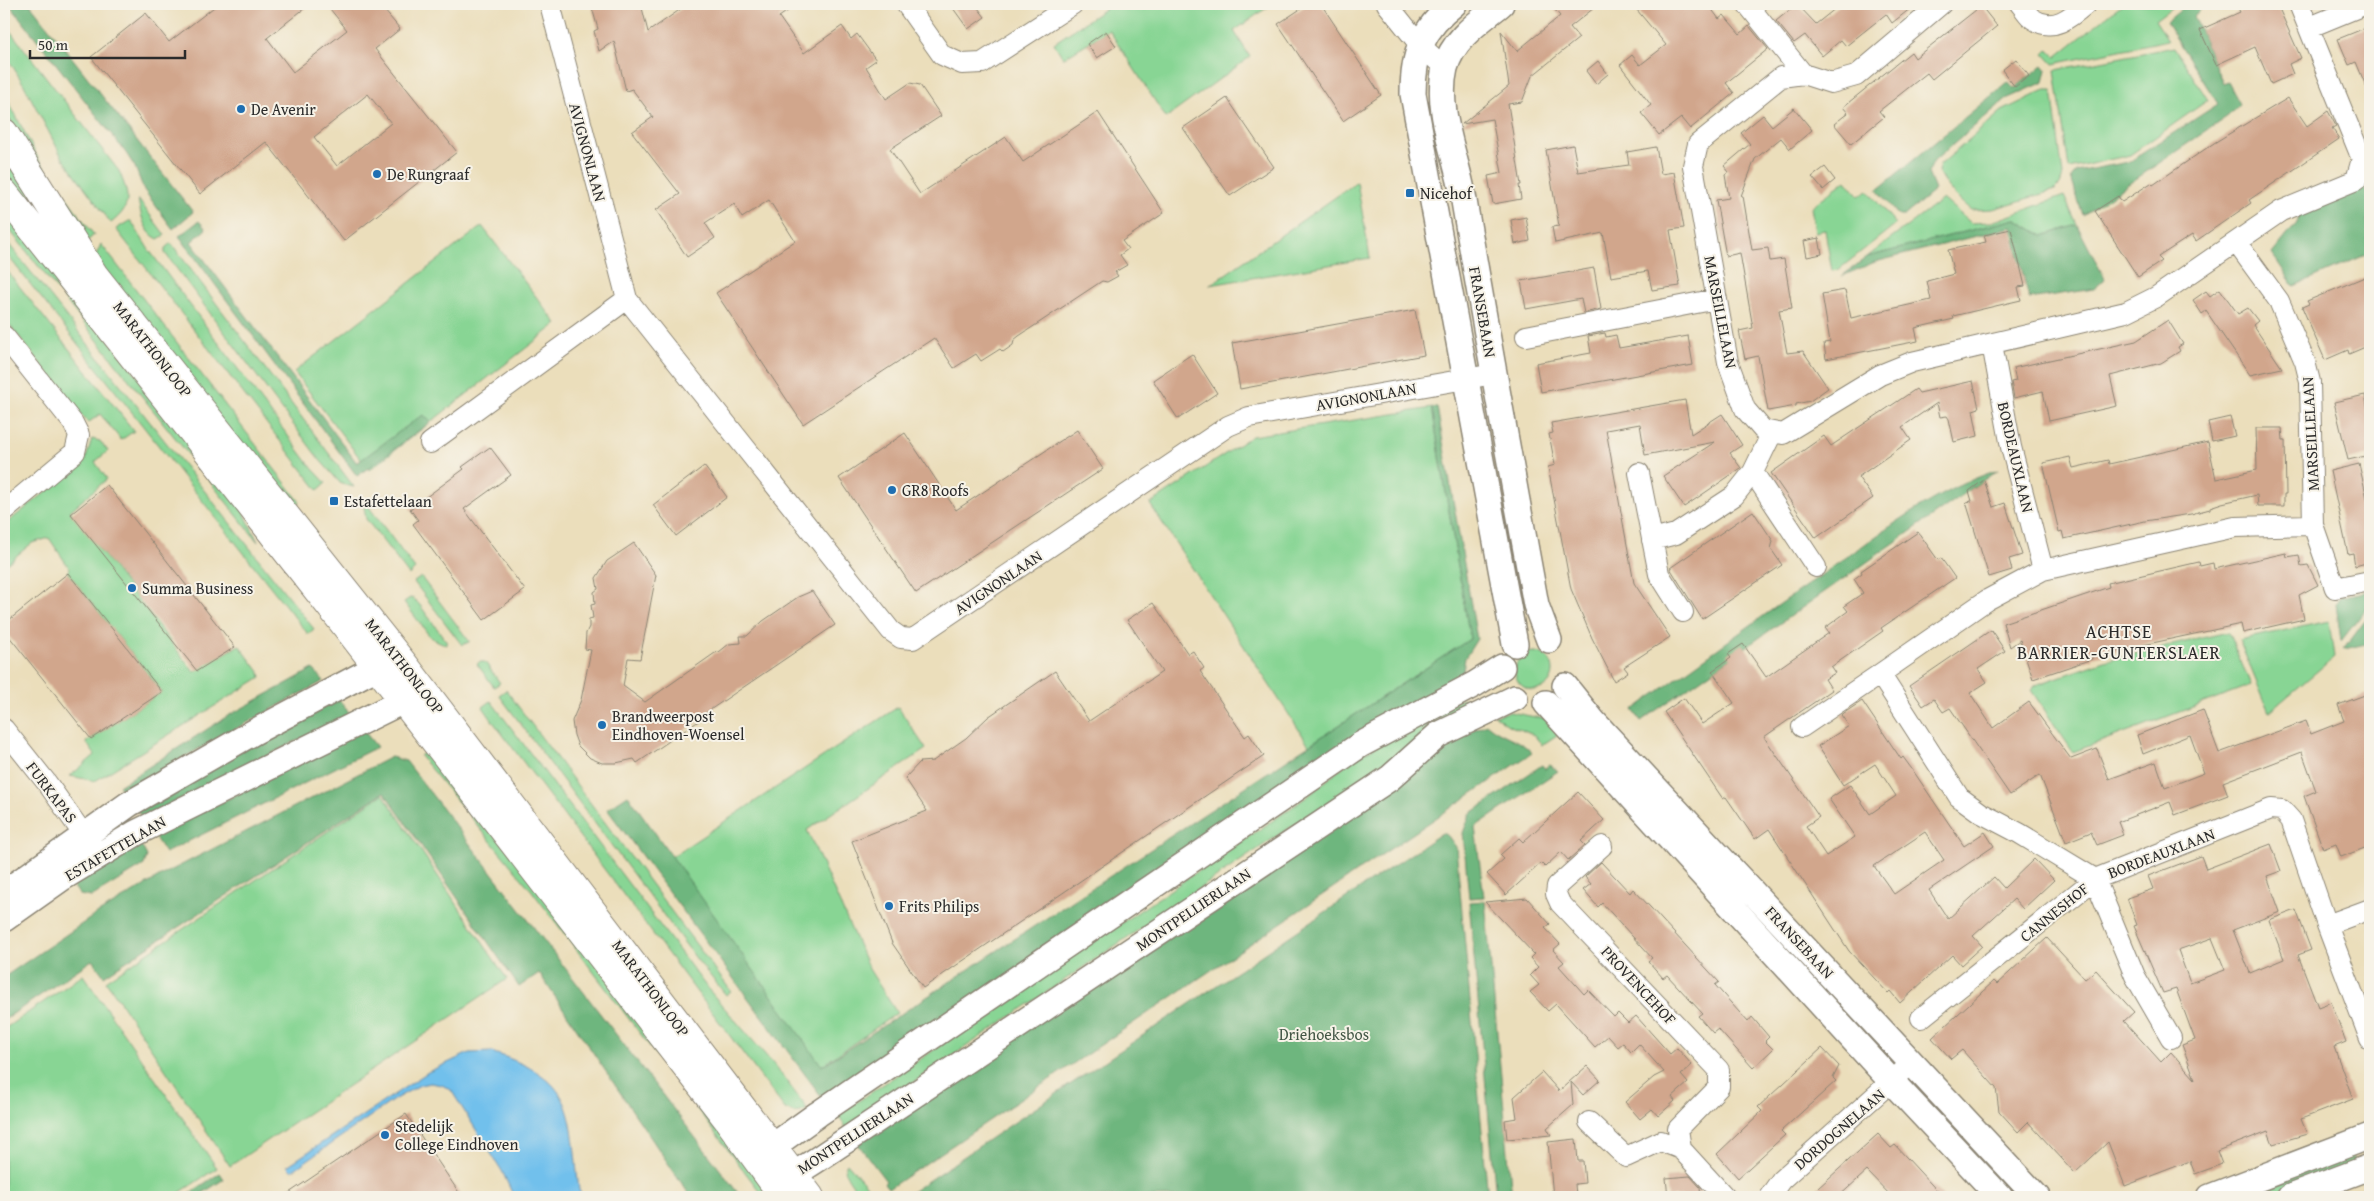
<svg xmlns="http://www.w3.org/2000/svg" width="2374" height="1201" viewBox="0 0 2374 1201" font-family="'Gentium Book Plus',serif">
<rect width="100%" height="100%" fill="#f7f3e8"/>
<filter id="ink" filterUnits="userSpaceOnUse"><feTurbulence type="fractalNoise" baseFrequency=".02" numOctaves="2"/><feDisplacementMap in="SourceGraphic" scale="10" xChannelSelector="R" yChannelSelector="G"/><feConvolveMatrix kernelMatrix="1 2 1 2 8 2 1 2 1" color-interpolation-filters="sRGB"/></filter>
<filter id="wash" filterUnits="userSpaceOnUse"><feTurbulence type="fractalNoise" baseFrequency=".0096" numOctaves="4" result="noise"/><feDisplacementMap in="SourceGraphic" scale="20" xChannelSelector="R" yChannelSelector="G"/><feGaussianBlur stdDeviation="1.12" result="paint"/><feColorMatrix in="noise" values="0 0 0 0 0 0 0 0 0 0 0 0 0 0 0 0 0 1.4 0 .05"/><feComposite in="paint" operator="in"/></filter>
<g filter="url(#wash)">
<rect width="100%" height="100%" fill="#ebdebb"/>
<path fill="#88d594" stroke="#5a8060" d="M1112 4H1272L1234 31 1250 57 1166 118 1109 30 1063 58 1054 43Z
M2122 4H2176L2155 20 2168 40 2053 64 2044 54 2048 50 2056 57Z
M4 23 119 171C129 195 133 206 111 223L62 157 24 85 4 52Z
M2174 47 2208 100 2130 155 2069 169 2055 70Z
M2045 90H2052L2063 176 2060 185 2055 190 1993 209 1971 210C1958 200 1945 186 1938 171L1940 165 2002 111Z
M4 93 39 160 94 235 86 242 4 110Z
M4 149 90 284 4 176Z
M1846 180 1859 196 1867 190 1896 224 1838 270 1832 271 1825 230 1815 232 1811 207Z
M1357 182 1370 258 1210 285Z
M2064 196 2077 225 2043 236 2015 219 1867 257 1943 199 1971 223 1992 222Z
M138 199 165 235 158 239C144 233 140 212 138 199Z
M4 208 241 506 258 542 4 223Z
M129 221H131L149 250 312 468 326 483 318 490 116 229Z
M482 226 557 324 369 470 294 372Z
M4 238 314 629 308 634 4 251Z
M171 243 354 487 341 484 319 459 165 253V248Z
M101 244 300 502 289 511 93 262Z
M4 267 134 431 121 440 100 414 88 423 4 318Z
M1432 408 1470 639 1309 745 1150 504 1252 436Z
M92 439 100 441 108 451 95 462 107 479 70 511 194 672 239 645 260 673 261 677 95 781 70 776 95 755 86 742 162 692 67 572 70 569 49 538 32 543 4 566V525L79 466 86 458Z
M366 503 415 569 409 575 366 519 364 507Z
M421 577 469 641V642L462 645 414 582Z
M410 598 414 599 419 604 447 642V645L431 638 404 602Z
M2329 621 2334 657 2269 712 2239 640Z
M2228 632 2251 685 2073 752 2031 690 2036 685 2104 661Z
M1515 671a19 19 0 1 1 38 0a19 19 0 1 1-38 0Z
M479 662H485L500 683 494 687 477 664Z
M506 690 731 991 726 995 698 961 499 695Z
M1463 698 1470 712 1336 803 1317 811 1283 832 846 1128 838 1115 1275 819 1308 796 1350 761Z
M491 701 708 989 775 1066 806 1107V1111L795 1113 785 1109 494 723 483 707Z
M898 707 926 749 807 830 869 969 897 1013 821 1066 671 857Z
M1510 712 1545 719 1563 731 1542 745 1534 735 1508 725 1494 715Z
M430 748 775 1197H764L532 891 420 756Z
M383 794 507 979 230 1166 106 981Z
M83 975 217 1168 173 1197H4V1029Z
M1931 1090 2029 1197H2010L1920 1100Z
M2351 1152 2356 1166 2271 1197H2231Z
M847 1163 874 1194V1196L862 1197C856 1188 840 1174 847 1163Z"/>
<path fill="#6eb67e" stroke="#4c7054" d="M9 4H30L193 212 173 229 144 190 135 167 126 153Z
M2188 4H2205L2194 16 2223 84 2228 82 2240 104 2228 116 2083 215 2071 178 2076 172 2129 162 2218 104 2166 22Z
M2043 65 2047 70 2044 82 2006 99 1934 161 1928 173 1935 190 1904 216H1899L1877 190 2008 82 2014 89Z
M2361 185 2370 197V217L2366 221 2370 226V253L2294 286 2272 254 2297 223 2298 214Z
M2015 219 2043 236 2077 225 2105 279 2094 289 2029 299 2012 227 1875 262 1842 276 1867 257Z
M199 221 206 229 191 242 357 463 418 418 424 415 431 422 357 476 179 236Z
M1437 407 1477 639 1465 658 1462 676 824 1100 607 809 628 795 822 1066 1470 639 1432 408Z
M1998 470 1641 721 1633 710C1700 661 1767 613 1834 566 1887 529 1936 490 1998 470Z
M2370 591V604L2341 641 2336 604 2340 597Z
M2370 614V643L2344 649Z
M313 669 324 681 184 757 124 793 119 786 226 717Z
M338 699 350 714 143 818 135 808Z
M1487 724C1502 737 1521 739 1532 753L891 1187 888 1188 884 1183 886 1181 858 1144 1434 746Z
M364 731 377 747 165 853 154 836Z
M391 757 406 761 741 1197H691L539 973 519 987 384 792 104 976 92 960 4 1020V977L95 915 164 874Z
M1542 765 1545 769 1550 765 1558 771 1475 827 1484 897 1469 898 1463 833 1470 814Z
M1442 833 1448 836 1456 847 1488 1197H904Z
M141 845 147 856 144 865 91 897 80 895 71 883Z
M1485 901 1512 1197H1496L1469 902Z
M220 1173 224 1179 197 1197H184Z"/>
<path fill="#71c0ec" stroke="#4e768c" d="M491 1052C578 1080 569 1110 579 1190L583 1197H514L502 1171 451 1090 442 1085 430 1083 420 1085 395 1099 292 1171 287 1166 428 1072 469 1053Z"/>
<g id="blocks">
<path fill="#d1a68c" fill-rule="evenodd" d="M218 4H310L267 38 293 72 347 30 326 4H379L400 29 375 49 457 152 344 241 266 142 200 194 91 57 146 13 169 42ZM368 94 391 123 337 166 314 137Z
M591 4H641L648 32 688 4H798L779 17 804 53 842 26 851 39 857 34 876 60 866 67 886 99 910 83 920 85 941 116 890 149 920 194 1006 137 1023 162 1098 112 1164 213 1122 241 1128 249 1120 255 1127 265 1115 272 1118 276 1107 282 1102 281 1019 336 1014 340 1013 345 1003 352 1000 349 981 361 976 354 954 368 934 338 803 424 716 293 795 241 769 200 742 218 734 204 705 223 715 238 687 257 656 210 680 194 632 132 653 117 632 89 626 91 614 41 599 51 594 31 598 29Z
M950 4H975L985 17 968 29Z
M1308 4H1321L1381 95 1343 121 1278 24Z
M1550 4H1599L1570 27 1579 38 1532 76 1522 102 1508 104 1521 185H1519L1521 199 1493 204 1488 176 1502 173 1492 119 1462 124 1509 86 1501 31 1517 51 1560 16Z
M1632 4H1708L1719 19 1724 15 1740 34 1749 26 1768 49 1726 83 1734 93 1690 129 1681 118 1659 135 1641 113 1651 105 1620 65 1632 55 1640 65 1666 45Z
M1797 4 1816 24 1841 4H1916L1892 23 1886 14 1846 46 1841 40 1822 56 1805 35 1794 43 1776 21Z
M2236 4H2277L2301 58 2289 64 2293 74 2271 84 2255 47 2216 65 2200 30 2240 12Z
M1981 6 1997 26 1932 79 1927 73 1879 111 1884 117 1851 144 1834 124 1848 113 1843 107 1911 52 1915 58Z
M2370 26V96L2356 62 2349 65 2338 39Z
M1106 31 1116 46 1097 58 1087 44Z
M2016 59 2029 76 2015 87 2002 70Z
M1598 61 1608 74 1596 84 1586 71Z
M1227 98 1274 167 1230 196 1183 128Z
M2288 98 2307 126 2328 111 2336 126 2332 128 2339 139 2249 200 2251 203 2196 241 2192 235 2158 257 2162 261 2138 277 2095 211 2118 196 2122 202 2151 183 2153 185 2214 143Z
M1794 108 1812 130 1790 149 1781 138 1755 159 1741 196H1743L1752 250 1768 248 1770 261 1784 259 1792 308 1779 310 1787 353 1803 351 1828 388 1810 401 1796 404V406L1768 411 1758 356 1745 359 1739 331 1753 328 1740 253 1726 256 1716 200 1729 198 1725 175 1729 172 1724 166 1750 144 1741 133 1763 115 1772 126Z
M1573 145 1578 172 1629 165 1627 152 1656 147 1661 174 1674 172 1684 228 1670 230 1680 286 1652 290 1648 271 1611 277 1603 233 1555 243 1552 227 1559 226 1546 150Z
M1825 167 1835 180 1823 190 1812 177Z
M1526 217 1530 241 1515 244 1511 220Z
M2011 229 2025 286 2018 287 2021 300 1953 316 1954 319 1915 328 1918 341 1826 359 1824 343 1830 342 1822 294 1845 290 1851 318 1931 300 1927 281 1954 274 1948 250 1986 242 1984 235Z
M1819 238 1822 254 1807 257 1804 241Z
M1594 268 1601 309 1584 313 1581 299 1526 309 1521 281Z
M2367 276 2370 284V345L2349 354 2348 350 2325 360 2302 307 2309 304 2307 301Z
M2220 289 2238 314 2248 308 2258 321 2253 325 2282 368 2250 375 2206 311 2202 314 2193 300 2206 291 2210 296Z
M1415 310 1424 355 1240 389 1232 343Z
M2168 320 2183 344 2178 347 2180 351 2161 363 2110 376 2117 406 2049 421 2043 391 2014 398 2011 382 2016 381 2013 368 2136 341Z
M1605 333 1606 337 1616 335 1619 348 1688 336 1693 365 1541 392 1536 363 1591 353 1588 336Z
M1192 354 1217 393 1178 419 1153 380Z
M1973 381 1979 408 1973 410 1978 436 1954 442 1949 419 1947 416 1940 417 1937 403 1902 427 1911 440 1858 477 1873 498 1816 538 1771 473 1824 436 1831 446 1916 389 1919 393Z
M2365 395 2370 420V455L2348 460 2334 402Z
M1685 400 1691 434 1722 414 1742 445 1730 453 1741 468 1684 507 1663 476 1715 442 1645 455 1640 424 1606 430 1634 583 1670 637 1624 667 1628 672 1614 681 1592 638 1571 589 1548 467 1555 465 1549 434 1553 433 1551 423Z
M2230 417 2235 436 2212 441 2208 422Z
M2256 428H2282L2283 440H2285L2286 494H2284V506H2258L2257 495 2222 503 2210 507V509L2191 514 2145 521 2064 539 2062 531 2059 532 2043 463 2070 457 2073 468 2108 460 2109 464 2208 442 2216 479 2257 470Z
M1077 430 1103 469 916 593 839 478 905 433 956 510Z
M490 447 511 475 464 509 525 590 484 620 413 524 418 520 410 509 464 469 462 467Z
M2359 464 2370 511V562L2355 566 2353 553 2348 554 2330 471Z
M704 466 727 497 676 536 653 505Z
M1984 480 1993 507 2005 503 2022 555 2009 559 2012 570 1989 577 1966 502 1972 501 1969 491Z
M107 485 235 647 197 671 71 514Z
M1753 511 1773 541 1771 549 1782 565 1702 619 1670 568Z
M1918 532 1938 560 1941 558 1955 578 1881 628 1883 631 1831 667 1835 673 1825 679 1832 690 1764 737 1819 817 1806 826 1826 856 1855 837 1829 799 1850 785 1870 814 1896 796 1875 764 1843 785 1818 746 1849 726 1841 715 1862 701 1901 759 1903 757 1914 772 1964 846 1985 832 1994 846 1929 890 1948 919 1994 877 2004 888 2034 859 2054 880 2023 909 2014 899 1973 936 1982 946 1961 965 1952 955 1900 1003 1890 991 1888 993 1849 951 1769 829 1755 839 1726 797 1723 799 1664 712 1684 698 1702 724 1734 703 1712 671 1731 658 1728 654 1743 644 1766 677 1829 633 1825 628 1848 611 1844 606 1863 593 1854 579 1862 573 1861 571ZM1925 832 1944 860 1894 894 1874 866Z
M634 543 656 575 640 659 628 658 623 686 645 702 715 653 719 652 729 644 741 643 740 636H747L763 621 798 597 812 591 835 625 704 714 706 716 637 763 634 759 616 763H602L590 758 578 746 574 735 572 721 581 700 591 650 585 649 586 633 589 627V619L593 618 591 605 595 604 594 592 598 589 596 578 607 561Z
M2286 553 2287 557 2299 555 2301 566 2308 565 2318 585 2299 595 2304 619 2243 633 2241 624 2143 645 2092 657V659L2033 679 2020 640 2010 647 2003 623 2109 587 2108 583 2199 562 2200 566 2213 563 2214 569Z
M68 573 162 692 91 739 4 630V624Z
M1153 603 1188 654 1193 651 1204 668 1200 671 1245 737 1249 734 1264 756 923 988 892 943 852 841 927 811 905 778 920 762 933 761 966 738 988 717 1055 671 1089 721 1162 672 1127 620Z
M1991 630 2005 651 1978 669 1987 682 1970 693 1993 728 2029 702 2071 759 2097 749 2109 779 2156 762 2165 788 2204 773 2190 735 2143 754 2137 735 2203 710 2219 753 2306 721 2311 734 2344 721 2338 705 2370 693V846L2341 857 2336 844 2323 849 2304 796 2316 791 2302 752 2223 782 2228 795 2175 815 2170 802 2118 822 2123 835 2097 845 2091 832 2066 842 2040 775 2010 795 1950 708 1943 712 1934 699 1923 706 1909 686Z
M1578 792 1604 820 1581 841 1585 845 1568 860 1561 852 1545 867 1541 863 1506 895 1487 874 1504 859 1500 855 1519 838 1523 842Z
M2271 844 2281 871 2267 876 2280 912 2233 930 2250 973 2284 959 2269 920 2296 910 2311 950 2298 955 2318 1007 2331 1002 2346 1042 2334 1047 2353 1099 2301 1119 2307 1134 2273 1144 2268 1131 2217 1151 2222 1164 2209 1169 2195 1174 2190 1161 2125 1186 2108 1142 2075 1173 2028 1122 2018 1132 1999 1111 1996 1088 1962 1050 1951 1059 1932 1038 1994 981 1997 984 2047 938 2085 979 2096 970 2105 980 2134 1012 2124 1021 2161 1062 2171 1052 2195 1079 2182 1045 2195 1040 2176 989 2163 993 2134 926 2137 925 2127 898 2153 889 2148 876 2201 856 2206 869ZM2212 938 2225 970 2190 983 2178 950Z
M1601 862 1630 893 1633 889 1651 908 1719 982 1715 985 1748 1022 1752 1017 1769 1037 1765 1041 1773 1049 1753 1068 1718 1029 1713 1033 1698 1016 1702 1013 1667 975 1663 978 1648 961 1652 958 1602 903 1598 907 1583 890 1591 884 1585 877Z
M1527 898 1550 924 1545 928 1560 944 1553 950 1564 962 1559 966 1584 994 1588 990 1614 1017 1618 1013 1628 1023 1636 1016 1670 1054 1677 1048 1692 1065 1681 1075 1688 1083 1672 1097 1675 1101 1658 1116 1652 1109 1640 1119 1625 1102 1654 1077 1664 1072 1639 1044 1631 1052 1623 1043 1618 1047 1608 1036 1595 1047 1556 1004 1548 1011 1530 992 1539 985 1530 975 1538 967 1530 958 1534 954 1485 902Z
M1822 1048 1839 1066 1833 1078 1836 1081 1781 1131 1785 1135 1738 1178 1717 1154 1762 1111 1758 1107Z
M1587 1066 1600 1080 1583 1095 1571 1082 1573 1105 1547 1128 1551 1135 1507 1139 1505 1120 1517 1118 1514 1097 1542 1072 1559 1091Z
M406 1114 462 1197H283Z
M1878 1134 1891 1148 1895 1145 1943 1197H1892L1867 1171 1838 1197H1808Z
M1576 1139 1578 1161H1583L1585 1183 1575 1184 1576 1197H1553L1548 1142Z
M1690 1176 1700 1187 1701 1197H1668L1666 1178Z"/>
</g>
</g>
<g filter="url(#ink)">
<use href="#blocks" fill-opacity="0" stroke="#8b8473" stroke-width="1"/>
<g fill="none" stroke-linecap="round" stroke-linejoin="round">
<g stroke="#8b8473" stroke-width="22">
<path id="minor" d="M550 4 627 299 891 631 901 638 913 639 1228 426 1249 417 1494 374
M906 4 942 55 962 64 982 63 1073 4
M1387 4 1420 45 1445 68
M1747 4 1803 74
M1941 4 1856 76 1831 83 1803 74 1781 77 1698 144 1693 166 1728 362 1745 409 1763 430 1783 434 1880 375 1912 362 2126 312 2156 297 2281 211 2356 180 2362 159 2299 4
M2020 4C2024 8 2028 16 2033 19 2053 33 2071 17 2086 4
M2310 27 2366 4
M2236 242 2279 301 2305 362 2310 382 2313 525
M4 336 73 423 79 435 75 452 4 511
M1526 336 1717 299
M1992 344 2011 447 2043 570
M430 443 627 299
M1753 472 1816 567
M1639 473 1659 574 1683 612
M1652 540 1676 534 1734 496 1753 472 1772 433
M2370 581 2335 588 2313 525 2235 527 2043 570 1987 600 1880 674 1959 797 1981 813 2019 833 2095 879 2271 809 2282 810 2291 820 2327 925 2370 1039
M1802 727 1880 674
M4 729 47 783 93 848
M1602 846 1557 886 1556 894 1560 903 1719 1070V1087L1678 1129 1681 1149 1725 1197
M2327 925 2370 909
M1921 1018 2095 879 2135 976 2171 1038
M1589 1122 1626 1157 1661 1141 1681 1149
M1769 1197 1781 1180 1912 1063"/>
</g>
<g stroke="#8b8473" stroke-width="28">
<path id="tertiary" d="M1454 4C1422 29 1413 54 1413 94L1515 644
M1501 4C1479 22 1453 39 1445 68 1435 109 1456 155 1463 195 1486 332 1511 468 1536 605L1549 640
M1502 667 1475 684 1360 745 818 1114 772 1147 764 1171 793 1175 818 1159 1390 778 1438 735 1515 698
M1565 686 1593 721 2037 1197
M1546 703 1892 1082 2000 1197
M4 893 129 804 254 732 377 667H406L403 701 136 833 62 878 4 919
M2210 1197 2370 1136
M2290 1197 2370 1167"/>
</g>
<g stroke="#8b8473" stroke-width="30">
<path id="secondary" d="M4 133 94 275 406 667 810 1197
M4 193 342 621 728 1120 784 1197"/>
</g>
<use href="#minor" stroke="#fff" stroke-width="20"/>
<use href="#tertiary" stroke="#fff" stroke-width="25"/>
<use href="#secondary" stroke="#fff" stroke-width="28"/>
</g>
</g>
<g fill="#1f6fb2" stroke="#f7f3e8" stroke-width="2">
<circle cx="241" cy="109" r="5"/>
<circle cx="377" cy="174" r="5"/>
<rect x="1405" y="188" width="10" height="10" rx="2.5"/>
<circle cx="892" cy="490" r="5"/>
<rect x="329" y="496" width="10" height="10" rx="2.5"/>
<circle cx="132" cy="588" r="5"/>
<circle cx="602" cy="725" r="5"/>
<circle cx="889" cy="906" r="5"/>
<circle cx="385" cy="1135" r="5"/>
</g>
<g text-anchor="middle" stroke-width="4" stroke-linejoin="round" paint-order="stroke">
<g font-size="16" fill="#2b2b2b" stroke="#f7f3e8" text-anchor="start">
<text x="251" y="115">De Avenir</text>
<text x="387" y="180">De Rungraaf</text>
<text x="1420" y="199">Nicehof</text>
<text x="902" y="496">GR8 Roofs</text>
<text x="344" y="507">Estafettelaan</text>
<text x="142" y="594">Summa Business</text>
<text x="612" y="722">Brandweerpost<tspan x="612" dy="18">Eindhoven-Woensel</tspan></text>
<text x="899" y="912">Frits Philips</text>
<text x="395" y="1132">Stedelijk<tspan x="395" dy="18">College Eindhoven</tspan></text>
</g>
<g font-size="16" fill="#2b2b2b" stroke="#f7f3e8">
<text transform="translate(588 152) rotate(75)" y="6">AVIGNONLAAN</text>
<text transform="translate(1483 312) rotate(80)" y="6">FRANSEBAAN</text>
<text transform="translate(1721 312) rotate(79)" y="6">MARSEILLELAAN</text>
<text transform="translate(153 349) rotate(52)" y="6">MARATHONLOOP</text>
<text transform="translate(1366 396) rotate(-10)" y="6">AVIGNONLAAN</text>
<text transform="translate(2310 434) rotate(-93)" y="6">MARSEILLELAAN</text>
<text transform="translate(2016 457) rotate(77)" y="6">BORDEAUXLAAN</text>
<text transform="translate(998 582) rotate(-34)" y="6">AVIGNONLAAN</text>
<text transform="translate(405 666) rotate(52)" y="6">MARATHONLOOP</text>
<text transform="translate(52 792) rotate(53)" y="6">FURKAPAS</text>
<text transform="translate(115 848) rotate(-30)" y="6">ESTAFETTELAAN</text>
<text transform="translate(2161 853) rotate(-21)" y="6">BORDEAUXLAAN</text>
<text transform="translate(1193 909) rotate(-34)" y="6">MONTPELLIERLAAN</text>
<text transform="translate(2054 912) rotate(-39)" y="6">CANNESHOF</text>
<text transform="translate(1800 942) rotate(47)" y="6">FRANSEBAAN</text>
<text transform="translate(1639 985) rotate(47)" y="6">PROVENCEHOF</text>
<text transform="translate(651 988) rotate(53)" y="6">MARATHONLOOP</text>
<text transform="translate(1839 1129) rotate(-41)" y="6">DORDOGNELAAN</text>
<text transform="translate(855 1133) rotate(-33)" y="6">MONTPELLIERLAAN</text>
</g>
<g font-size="16" fill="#425645" stroke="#f7f3e8">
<text x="1324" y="1040">Driehoeksbos</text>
</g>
<g font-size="18" letter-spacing="1" fill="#2b2b2b" stroke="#f7f3e8">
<text x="2119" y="638">ACHTSE<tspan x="2119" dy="21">BARRIER-GUNTERSLAER</tspan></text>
</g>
</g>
<rect width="2374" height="1201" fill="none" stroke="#f7f3e8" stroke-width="20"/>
<path d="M30 50v8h155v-8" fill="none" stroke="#2b2b2b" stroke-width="2.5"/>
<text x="38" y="50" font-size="15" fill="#2b2b2b" stroke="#f7f3e8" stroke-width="4" paint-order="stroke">50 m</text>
</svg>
